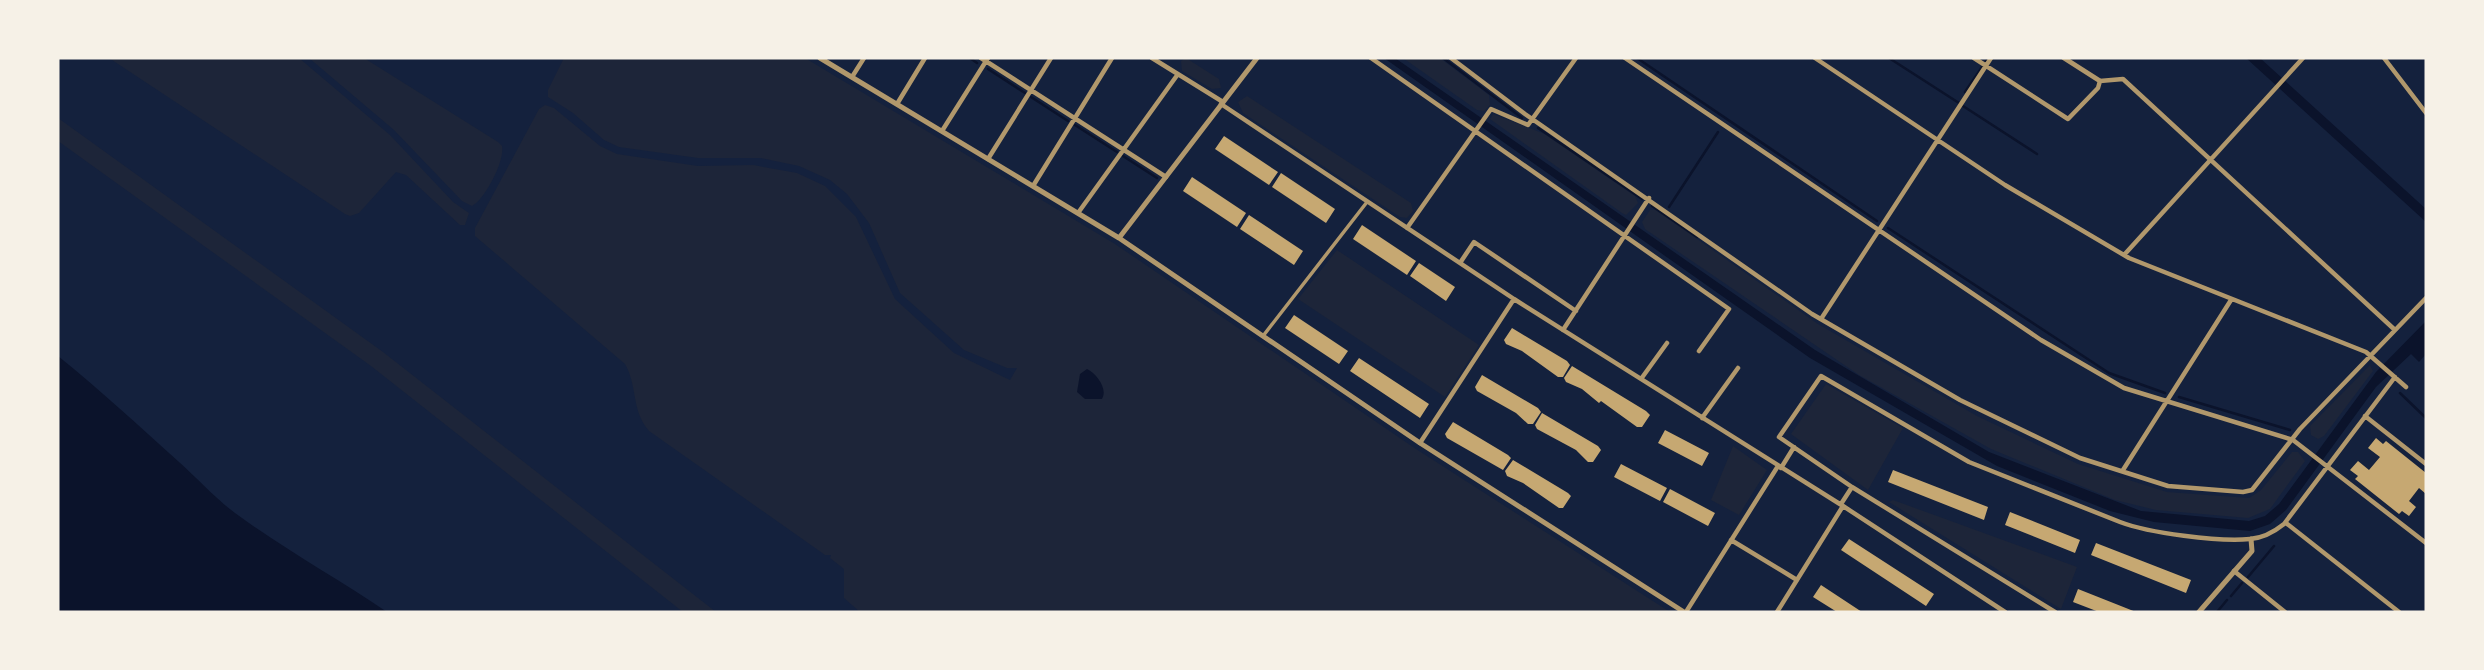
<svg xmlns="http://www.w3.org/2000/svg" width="2484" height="670" viewBox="0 0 2484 670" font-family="'DejaVu Sans',sans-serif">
<rect width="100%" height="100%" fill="#14213d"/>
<path fill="#1d2539" d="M109 58H299L390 135 453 202 469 213 465 225H460L406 175 396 172 359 213 350 216 345 214Z
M309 58H364L498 142 502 146C505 161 485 199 472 206L462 201 394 130Z
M564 58H805L1115 244 1416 449 1670 612H860L844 598V569L830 558 831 555H825L649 431C631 410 638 387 625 364L475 236V228L539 109 545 105 554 108 600 146 617 154 698 166 753 165 797 173 825 186 856 217 895 299 954 353 1010 380 1017 368H1007L964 350 900 293 869 223 847 194 830 180 799 166 761 158H698L619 147 604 140 573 113 548 97V90Z
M1186 58 1219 79 1221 88 1212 89 1182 71 1181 61Z
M1403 58H1440L1489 95 1490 105 1484 111 1477 110Z
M1247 96 1411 203 1413 211 1407 218 1400 217 1243 113 1238 102Z
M1493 114 1545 134 1635 196 1638 203 1626 215 1622 213 1490 119Z
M58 118 383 352 716 612H683L371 366 58 141Z
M1650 210H1656L1818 324 1977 416 2078 464 2167 492 2249 498 2261 490 2292 452H2298L2305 461 2270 509 2248 518 2156 510 2115 500 1991 449 1859 375 1645 229 1642 222Z
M1337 250 1479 345 1445 397 1298 299Z
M2370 365 2373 371 2324 436 2318 439 2311 435 2310 426Z
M1826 384 1903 428 1868 490 1791 434Z
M1733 446 1767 470 1739 515 1711 500Z
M1893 500 2077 567 2061 609 1889 502Z"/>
<path fill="#0b132b" d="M1384 58H1395L1815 350 1989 452 2141 511 2249 521 2265 516 2279 504 2376 372 2426 321V354L2419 362 2411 354 2376 387 2286 510 2270 524 2250 531 2154 522 2110 511 1997 466 1810 358Z
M2246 58H2260L2426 209V222Z
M58 356C100 390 139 426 179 462 198 479 215 498 235 513 284 549 337 578 387 612H58Z
M1087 369C1097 374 1108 389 1102 399H1085L1077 392 1080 374Z"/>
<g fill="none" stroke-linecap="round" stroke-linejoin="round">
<path stroke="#0b132b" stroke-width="2.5" d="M970 58 977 63
M1443 58 1522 118
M1637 58 1877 221
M1889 58 1959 103
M1986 61 1988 58
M988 69 1025 93
M1965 92 1982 67
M1031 97 1068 121
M1963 106 2037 154
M1075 125 1117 152
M1538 128 1642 199
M1123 156 1157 178
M1652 206 1697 237
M1669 207 1718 132
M1888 228 2109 373 2165 393
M2400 393 2426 418
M2179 397 2290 430
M2248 577 2274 546
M2231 596 2242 583
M2217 612 2227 600"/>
</g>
<path fill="#c6a872" d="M1224 136 1278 172 1269 185 1215 149Z
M1281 173 1335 209 1326 223 1272 187Z
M1192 177 1246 213 1237 227 1183 191Z
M1249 215 1303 251 1294 265 1240 229Z
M1362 225 1416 261 1407 275 1353 239Z
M1419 263 1455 287 1446 301 1410 276Z
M1294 315 1348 351 1339 364 1285 328Z
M1512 328 1567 361 1570 365 1563 377H1558L1522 351 1506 344 1504 340Z
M1359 358 1429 404 1420 418 1350 371Z
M1572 366 1646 411 1650 415 1642 427H1637L1601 401 1599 403 1582 389 1566 382 1564 378Z
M1482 375 1538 408 1541 412 1533 424H1528L1516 413 1477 391 1475 387Z
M1542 413 1598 446 1601 450 1593 462H1588L1576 450 1537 429 1535 425Z
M1453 422 1508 455 1511 458 1503 470 1447 438 1445 434Z
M1665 430 1709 453 1702 466 1658 443Z
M2376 438 2383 444 2386 441 2426 473V494L2419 488 2409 501 2416 507 2409 516 2402 511 2399 514 2355 479 2358 476 2350 470 2358 461 2369 470 2380 457 2368 448Z
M1513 460 1568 493 1571 496 1563 508H1559L1523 483 1507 476 1505 471Z
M1621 464 1667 488 1660 501 1614 477Z
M1893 470 1988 507 1984 520 1888 482Z
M1670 489 1715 513 1708 526 1663 502Z
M2010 512 2080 540 2075 553 2005 525Z
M1849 539 1934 594 1926 606 1841 550Z
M2096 543 2191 580 2186 593 2091 555Z
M1821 585 1862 612H1837L1813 597Z
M2078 589 2136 612H2099L2073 602Z"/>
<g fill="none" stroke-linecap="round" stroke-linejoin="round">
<path stroke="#b1986c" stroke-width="3.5" d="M1263 336 1367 202"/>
<path stroke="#b1986c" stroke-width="4.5" d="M981 58 1166 177
M1152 58 1223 102
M1371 58 1729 309 1699 351
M1451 58 1525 114 1812 314 1960 400 2080 458 2168 486 2243 492 2252 490 2300 429 2426 298
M1625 58 2041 340 2124 388 2293 440 2426 543
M1815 58 2005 185 2129 258 2366 352 2406 387
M1974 58 2068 119 2098 88 2100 81 2123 79 2395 330
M2384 58 2426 113
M852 77 864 58
M897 104 925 58
M1221 104 1514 299 1843 506 2005 612
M942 131 988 58
M988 159 1051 58
M1033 186 1112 58
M1078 213 1178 74
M1407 228 1491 109 1528 125 1576 58
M2124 255 2303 58
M1460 263 1474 242 1576 311
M1821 319 1991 58
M1563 330 1649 198
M1641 379 1667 343
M2365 416 2426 464
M1702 418 1738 368
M1420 443 1514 299
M1781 468 1794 447
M2123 470 2231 300
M1841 504 1852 487
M2286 523 2399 612
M1731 540 1797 580
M2234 571 2285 612
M1686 612 1778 466
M1777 612 1843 506
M2055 612 1852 487 1779 437 1821 376 1969 462 2120 522C2149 533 2218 542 2250 539 2263 538 2274 532 2284 524L2395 377"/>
<path stroke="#b1986c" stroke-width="5" d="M820 58 1119 238 1420 443 1684 612
M2064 58 2100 81
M1119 238 1257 58
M2199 612 2252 551 2251 539"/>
</g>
<rect width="2484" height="670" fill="none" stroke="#f6f1e7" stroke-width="119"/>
</svg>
